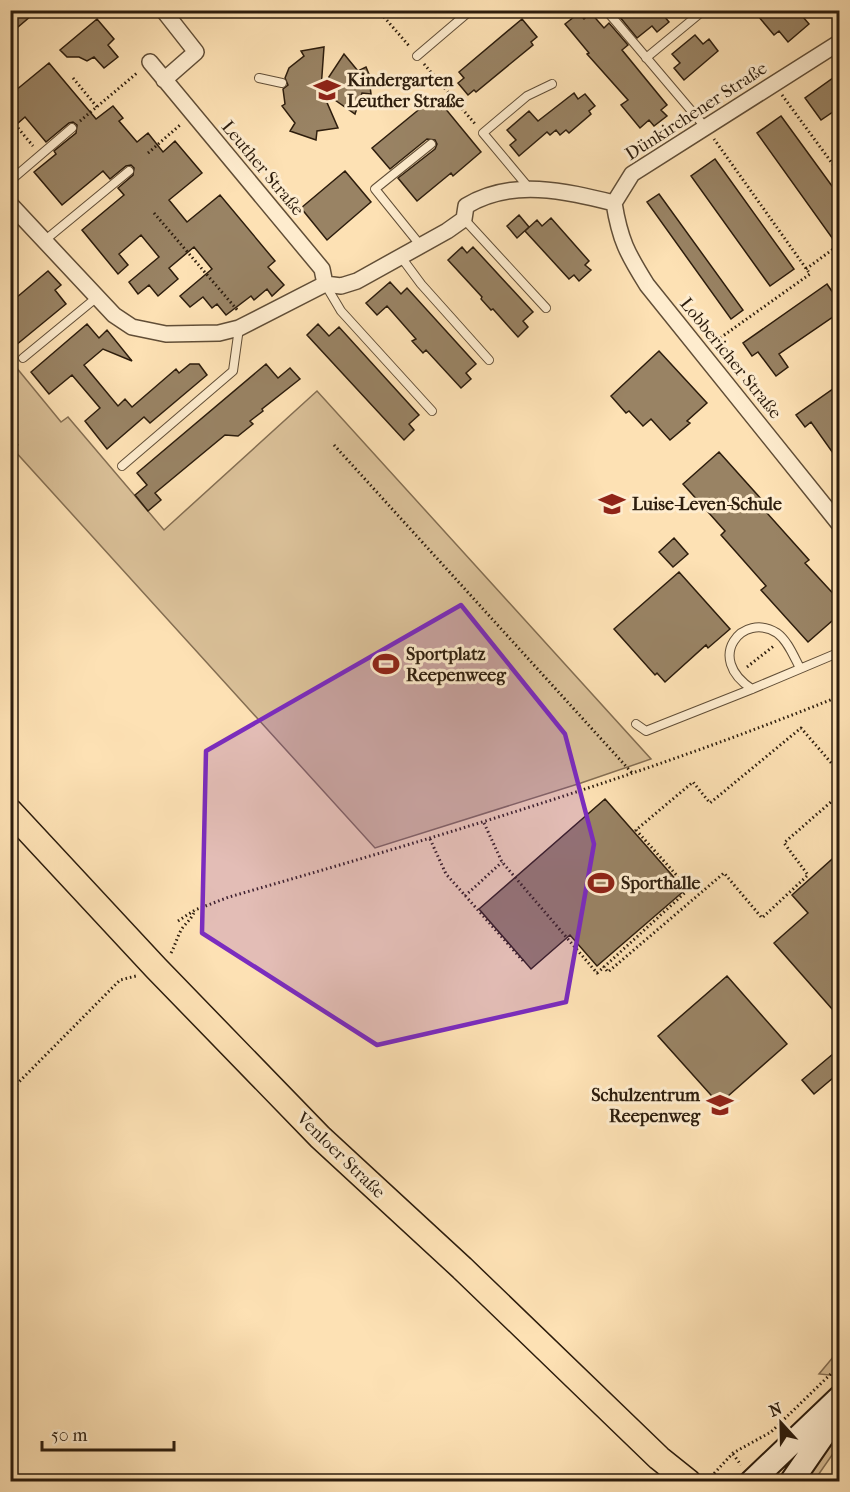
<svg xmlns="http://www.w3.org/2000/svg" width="850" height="1492" viewBox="0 0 850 1492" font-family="'IM FELL French Canon',serif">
<rect width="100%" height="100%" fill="#fde1b4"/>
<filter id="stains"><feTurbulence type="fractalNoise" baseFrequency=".00333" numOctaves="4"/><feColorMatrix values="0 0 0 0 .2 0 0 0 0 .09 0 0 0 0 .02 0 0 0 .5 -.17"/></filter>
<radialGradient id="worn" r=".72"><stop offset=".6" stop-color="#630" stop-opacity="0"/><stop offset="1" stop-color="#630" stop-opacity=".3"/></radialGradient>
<path fill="#dac098" stroke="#846e52" stroke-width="1.5" d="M11 361 61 422 68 417 164 530 317 391 651 759 581 783 375 848 13 449 18 445 11 436Z
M839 1350V1376L819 1374Z
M839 1430V1445L814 1481 802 1482Z"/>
<path fill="#998364" stroke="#2d1d0d" stroke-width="1.5" d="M10 10H38L18 27 10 19Z
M625 10H670L664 16 669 22 657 32 652 26 637 38 619 16Z
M753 10H797L809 24 788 42 779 31 774 35Z
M579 13 584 19 591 13 604 28 609 23 628 45 622 50 667 105 661 110 667 116 654 126 649 120 640 128 621 105 628 100 587 54 589 53 565 24Z
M97 19 114 39 108 45 118 57 104 68 94 57 87 61 79 57H67L60 50Z
M522 19 537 37 531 42 533 45 476 92 474 90 468 95 458 83 464 78 459 72Z
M695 35 703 44 709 39 718 51 684 80 674 68 680 63 672 54Z
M324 47 321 89 344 54 358 71 366 67 374 86H370L371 94 362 93 355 114 322 91 338 128 317 131 316 140 290 131 295 123 282 106 285 104 283 89 288 85 285 78 289 68 304 56 301 51Z
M49 63 96 119 113 106 123 118 119 121 137 142 148 133 163 152 175 141 202 173 169 200 187 222 220 195 275 261 268 267 284 285 272 296 267 289 254 300 251 296 226 315 217 304 212 308 203 297 190 307 180 296 212 269 194 247 169 268 178 279 158 296 149 285 138 294 129 282 159 257 141 235 119 254 128 265 118 274 82 230 124 195 118 188 133 175 134 168 131 165 126 166 110 179 103 171 62 205 34 172 56 154 54 151 76 133 77 125 73 122 69 123 46 142 25 117 10 130V95Z
M840 73V107L821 120 805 98Z
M574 93 578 99 585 94 595 106 589 111 591 114 569 133 566 130 560 135 556 130 550 135 547 132 519 156 510 145 516 140 507 130 529 111 538 121Z
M433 98 438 104 440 102 481 152 453 176 451 173 417 201 398 178 435 149 437 144 435 140 427 139 390 169 372 148Z
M781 116 840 197V249L757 133Z
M715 159 794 269 770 286 691 176Z
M345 171 371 202 327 240 301 208Z
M659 194 743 310 731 319 647 202Z
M519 215 529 227 517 238 507 226Z
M551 218 589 261 585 265 591 270 579 281 574 275 569 279 525 231 537 220 542 226Z
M462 247 467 253 473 247 533 312 523 321 528 327 518 337 493 309 491 310 481 299 482 297 448 260Z
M48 271 61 285 55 290 66 304 10 350V303Z
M390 282 401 294 407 288 476 364 466 373 471 379 461 388 426 350 423 353 412 341 416 339 387 306 377 315 366 303Z
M827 284 840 303V312L779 354 788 367 776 376 758 352 752 356 743 343Z
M87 324 99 338 107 330 132 361 103 349 84 365 118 406 125 399 132 407 176 369 179 373 190 364H199L207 375 150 423 144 417 107 449 85 421 100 408 72 375 49 394 31 372Z
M318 324 329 336 339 327 419 415 409 424 414 430 404 440 307 335Z
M659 351 707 403 687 421 690 423 670 440 651 419 643 426 629 411 626 413 611 396Z
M266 364 278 378 290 368 300 379 262 409 263 411 250 421 253 424 238 436 225 435 155 493 161 500 148 511 135 495 147 485 137 473Z
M840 384V463L811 422 805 427 796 415Z
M719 452 762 500 758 503 809 560 805 563 840 601V614L808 642 761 590 766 586 721 535 725 531 683 484Z
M674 538 688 554 673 567 659 552Z
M679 572 730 629 708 648 706 645 665 682 657 673 655 675 614 629Z
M605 799 685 890 597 966 570 935 531 969 479 909Z
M840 852V1018L774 943 808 913 792 895Z
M727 976 787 1044 719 1104 658 1036Z
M840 1048V1072L814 1094 802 1080Z"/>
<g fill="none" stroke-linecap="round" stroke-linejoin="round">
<g stroke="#614e37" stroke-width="10">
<path id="lane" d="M606 10 706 128
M417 56 471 10
M646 58 698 15
M259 78 282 83
M10 181 72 128
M529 188 483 133 527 96 552 84
M464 219 546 308
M44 241 129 171
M421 246 375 189 431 144
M401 257 421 284 489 360
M325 284 341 311 432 411
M23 358 96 298
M122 466 233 371 239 328
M752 689C704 658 743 611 777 633 788 641 794 657 800 668
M636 724 646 731 752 689 840 652"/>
</g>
<g stroke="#614e37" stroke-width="18">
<path id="street" d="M163 10 196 52 164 80
M150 62 322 269 325 284
M614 203C620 240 627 253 647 285L840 525
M614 203 632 174 840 42
M10 204 114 315 132 327 166 334 219 333 239 328 325 284 341 286 357 281 447 231 464 219 466 206C512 178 565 191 614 203"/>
</g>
<g stroke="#2d1d0d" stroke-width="26">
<path id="secondary" d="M751 1482 840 1397
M791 1482 840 1411"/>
</g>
<g stroke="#2d1d0d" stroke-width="27">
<path id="primary" d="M10 811 156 968 320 1137 462 1268 659 1458 689 1482"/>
</g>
<path stroke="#2d1d0d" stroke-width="3" stroke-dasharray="1.5 3" stroke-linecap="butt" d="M378 10 410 47
M424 64 476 125
M73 78 97 107
M782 95 840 174
M80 121 137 73
M18 128 33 146
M148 153 180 125
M154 213 239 312
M806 269 840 244
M713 343 810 274 714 139
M334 445 633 774
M747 667 775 645
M840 773 801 728 710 803 693 782 636 830 689 889 604 967 608 972 724 873 762 918 808 875 784 843 840 794
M484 823 502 862 597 973 604 967
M430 839 446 874 524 962
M465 896 502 862
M178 921 195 910 229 897C435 838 640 777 840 696
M171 953C176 944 178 933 184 926 189 920 192 918 195 910
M10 1091 120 980 136 976
M733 1454 741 1465
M708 1480 733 1453 771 1432 840 1365"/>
<use href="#lane" stroke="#feecce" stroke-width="8"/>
<use href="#street" stroke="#feecce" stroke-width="15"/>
<use href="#secondary" stroke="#feecce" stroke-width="22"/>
<use href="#primary" stroke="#fde1b4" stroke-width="24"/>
</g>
<path fill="#7b2cbf" fill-opacity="0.2" stroke="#7b2cbf" stroke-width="4.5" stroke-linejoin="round" d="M461 605 565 734 594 844 566 1002 377 1045 202 933 206 751Z"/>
<defs>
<g id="school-bare" transform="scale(2.07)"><path d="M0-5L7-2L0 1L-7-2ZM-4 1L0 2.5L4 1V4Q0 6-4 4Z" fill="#8f2418" stroke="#feecce" stroke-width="2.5" paint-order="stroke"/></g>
<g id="stadium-bare" transform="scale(2.07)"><path d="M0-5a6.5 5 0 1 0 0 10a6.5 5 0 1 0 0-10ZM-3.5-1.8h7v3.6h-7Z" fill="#8f2418" stroke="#feecce" stroke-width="2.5" paint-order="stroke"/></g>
</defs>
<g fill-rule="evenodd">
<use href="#school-bare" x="327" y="90"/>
<use href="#school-bare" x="612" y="504"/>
<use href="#stadium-bare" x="386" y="664"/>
<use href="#stadium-bare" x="601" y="883"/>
<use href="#school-bare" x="720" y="1105"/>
</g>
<g text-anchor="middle" stroke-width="6" stroke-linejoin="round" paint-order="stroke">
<g font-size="18" font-weight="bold" fill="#2d1d0d" stroke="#feecce" text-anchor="start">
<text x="347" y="86">Kindergarten<tspan x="347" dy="21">Leuther Straße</tspan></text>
<text x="632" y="510">Luise-Leven-Schule</text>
<text x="406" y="660">Sportplatz<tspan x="406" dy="21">Reepenweeg</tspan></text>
<text x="621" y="889">Sporthalle</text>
<text x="700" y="1101" text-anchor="end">Schulzentrum<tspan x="700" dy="21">Reepenweg</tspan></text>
</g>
<g font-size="18" fill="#2d1d0d" stroke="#feecce">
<text transform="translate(696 111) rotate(-33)" y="6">Dünkirchener Straße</text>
<text transform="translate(263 168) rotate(50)" y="6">Leuther Straße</text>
<text transform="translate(731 358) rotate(51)" y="6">Lobbericher Straße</text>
<text transform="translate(341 1155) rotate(44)" y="6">Venloer Straße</text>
</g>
</g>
<rect width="850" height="1492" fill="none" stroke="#fde1b4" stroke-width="36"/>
<rect x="12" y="12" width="826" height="1468" fill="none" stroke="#2d1d0d" stroke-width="3"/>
<rect x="18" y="18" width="814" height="1456" fill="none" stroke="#2d1d0d" stroke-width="1.5"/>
<g transform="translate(781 1423) rotate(338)" stroke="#feecce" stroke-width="4.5" paint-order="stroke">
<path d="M0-4.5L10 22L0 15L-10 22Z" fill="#2d1d0d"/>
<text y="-9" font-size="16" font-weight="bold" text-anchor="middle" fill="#2d1d0d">N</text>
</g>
<path d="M42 1441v9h132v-9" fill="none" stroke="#2d1d0d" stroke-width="3"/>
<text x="51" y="1441" font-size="18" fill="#2d1d0d" stroke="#feecce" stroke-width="4.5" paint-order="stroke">50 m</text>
<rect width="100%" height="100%" filter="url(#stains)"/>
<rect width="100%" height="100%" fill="url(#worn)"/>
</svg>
